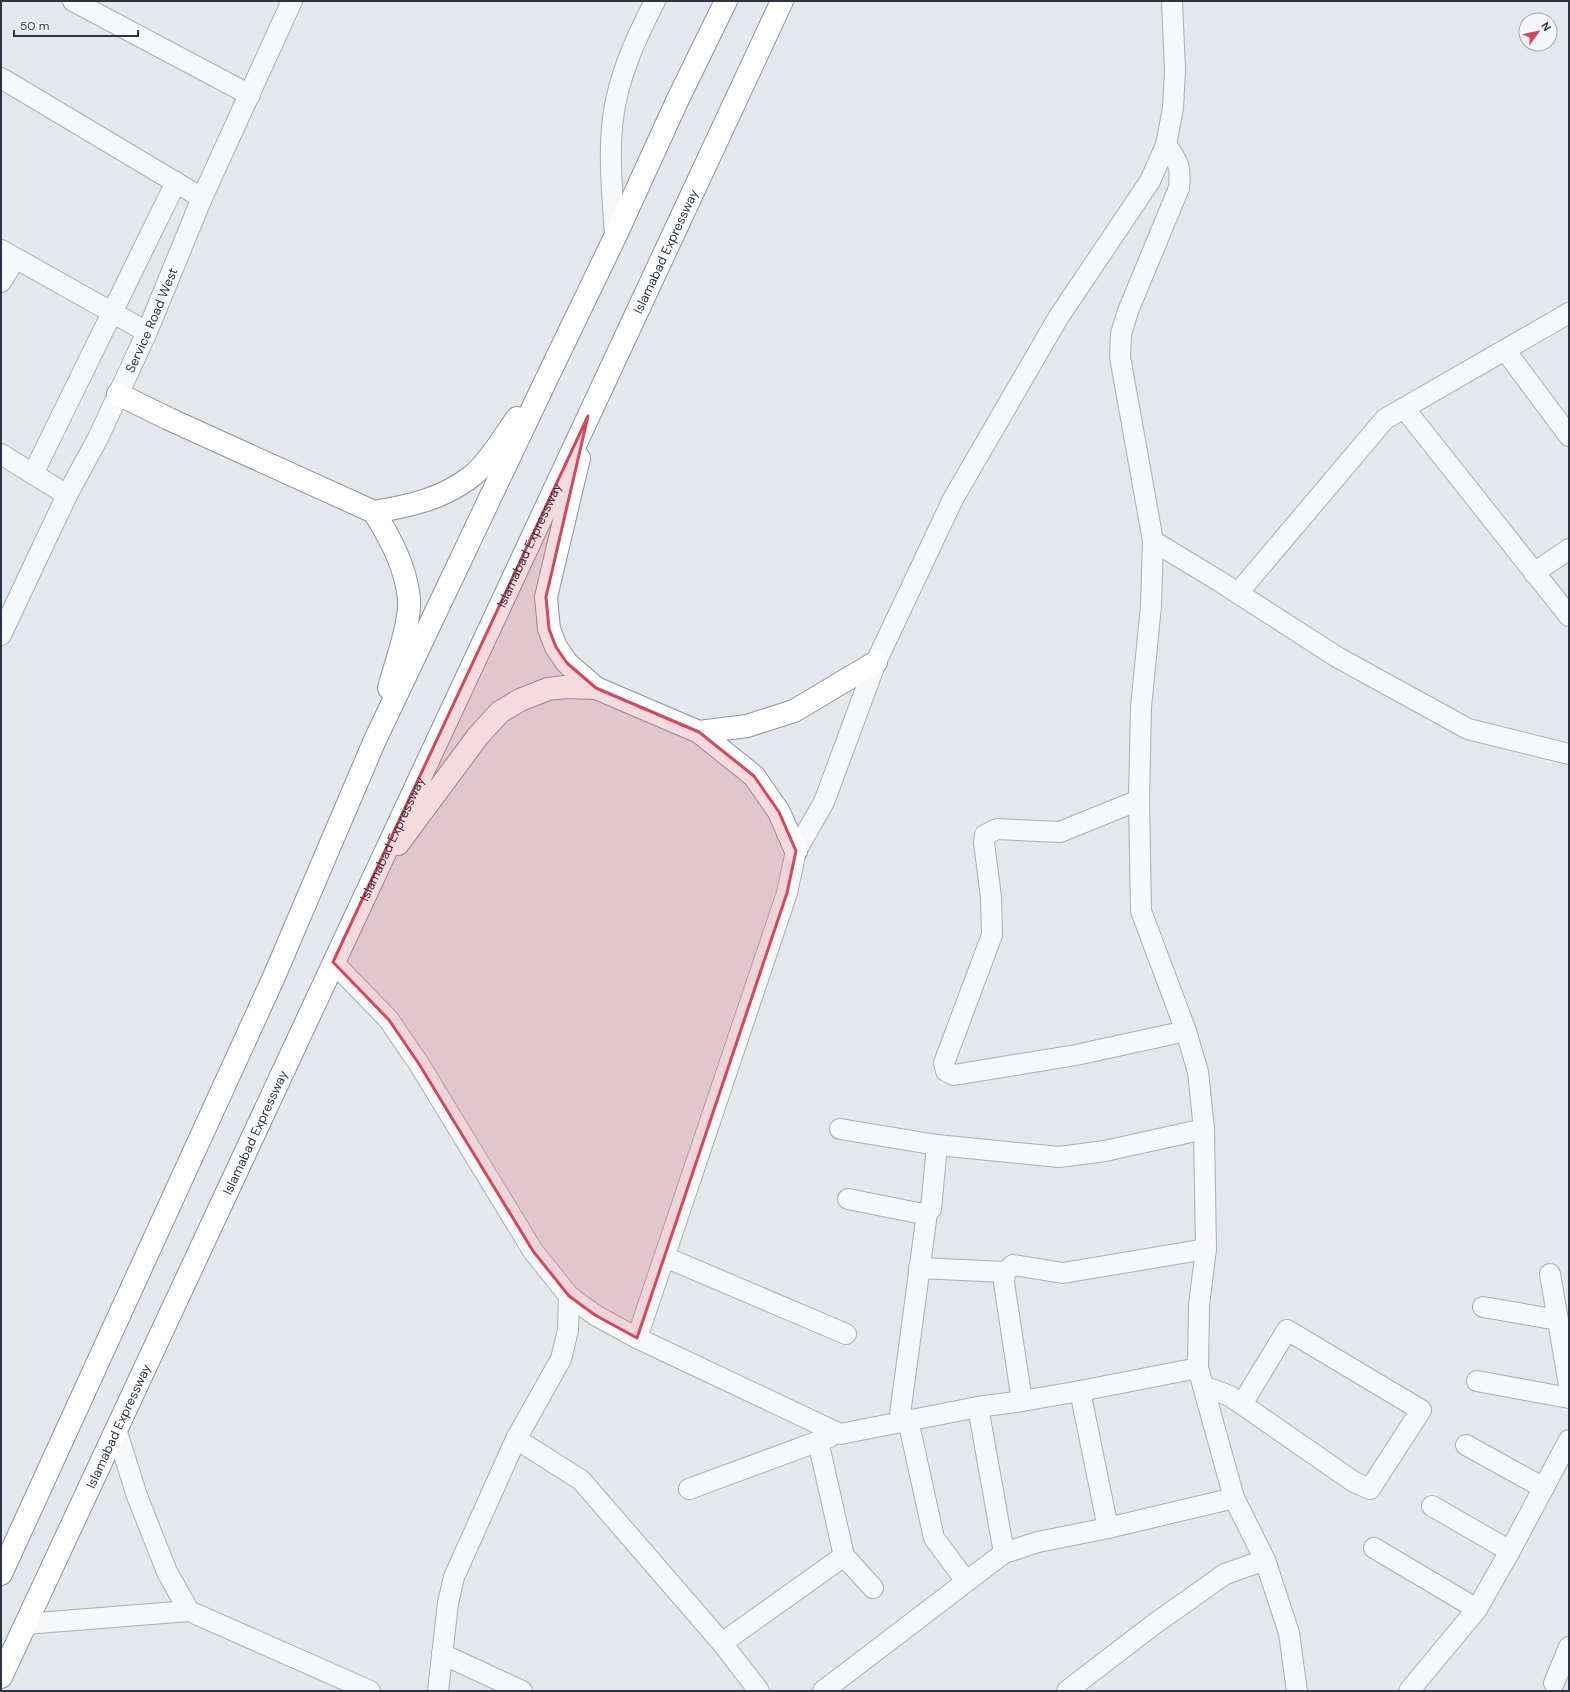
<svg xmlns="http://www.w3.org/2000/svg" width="1570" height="1692" viewBox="0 0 1570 1692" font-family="'DM Sans',sans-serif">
<rect width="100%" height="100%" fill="#e4e7ec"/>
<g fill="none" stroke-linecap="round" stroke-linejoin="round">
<g stroke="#a9aeb7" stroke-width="22">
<g id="minor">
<path d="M73 1 250 95"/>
<path d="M1 78 202 198"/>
<path d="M1166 145C1179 162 1181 167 1179 188L1128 311 1121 334 1120 357 1153 541 1151 606 1141 707 1139 800 1141 911 1186 1031 1198 1072 1204 1129 1206 1249 1199 1305 1198 1368 1234 1498 1265 1560 1289 1633 1297 1691"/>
<path d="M615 237C613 198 608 158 613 118 618 77 636 38 655 1"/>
<path d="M1 250 147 332"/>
<path d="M1 282 15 259"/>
<path d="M1505 350 1569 436"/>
<path d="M1404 408 1569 616"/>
<path d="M1 454 67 495"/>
<path d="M33 474 176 182"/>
<path d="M1153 541 1219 581 1337 657 1468 729 1569 754"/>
<path d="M1534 573 1569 549"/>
<path d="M1238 593 1385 419 1569 313"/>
<path id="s1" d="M1 635 67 495 98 438 147 332 202 198 292 1"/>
<path d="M1139 800 1060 832 997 829 985 835 984 843 991 897 992 935 944 1063 946 1071 954 1075 1076 1055 1186 1031"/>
<path d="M333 962 389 1020 419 1064 533 1251 569 1296 595 1315 637 1338 840 1434 978 1407 1022 1401 1080 1391 1198 1368"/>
<path d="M840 1129 937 1145 1059 1157 1105 1151 1204 1129"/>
<path d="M848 1199 918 1213H927"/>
<path d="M665 1257 846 1334"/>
<path d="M919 1268 1005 1272"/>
<path d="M1550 1274 1569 1385"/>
<path d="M1483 1307 1558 1320"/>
<path d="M637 1338 787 893 796 851 824 802 876 662 953 499 1058 318 1150 181 1166 145 1173 108 1175 70 1172 1"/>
<path d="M1477 1381 1569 1398"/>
<path d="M1203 1386 1230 1396 1354 1482 1370 1489 1421 1410 1287 1330 1242 1404"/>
<path d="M1080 1391 1108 1528"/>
<path d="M1022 1401 1004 1283 1005 1272 1013 1265 1063 1273 1206 1249"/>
<path d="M978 1407 1004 1553"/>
<path d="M908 1420 934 1538 966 1581"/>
<path d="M899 1422 927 1213 931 1209 937 1145"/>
<path d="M116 1429 137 1496 167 1572 189 1611"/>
<path d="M516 1439 581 1480 722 1643 759 1691"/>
<path d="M818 1441 844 1556 873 1588"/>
<path d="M1466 1445 1544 1488"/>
<path d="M689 1489 830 1437"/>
<path d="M1432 1506 1510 1551"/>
<path d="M1374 1548 1477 1609"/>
<path d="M25 1624 189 1611 370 1691"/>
<path d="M722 1643 844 1556"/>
<path d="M442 1654 522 1691"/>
<path d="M1554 1683 1569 1647"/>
<path d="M438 1691 448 1603 454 1577 516 1439 561 1359 568 1330 569 1296"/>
<path d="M823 1691 1004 1553 1038 1542 1108 1528 1234 1498"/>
<path d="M1067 1691 1153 1625 1225 1574 1265 1560"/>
<path d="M1409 1691 1477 1609 1510 1551 1569 1440"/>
</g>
</g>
<g stroke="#8b94a3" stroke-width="24">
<g id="highway">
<path d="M118 394 169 419 374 512C409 506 443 499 472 476 488 464 505 435 517 418"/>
<path d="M579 458 546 597 549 629 556 647 567 663 596 688 699 732 747 726 794 711 876 662"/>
<path d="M374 512C390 538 406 567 409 599 411 621 395 666 389 688"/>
<path d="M699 732 754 776 779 812 796 851"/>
<path d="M398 844 478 736 500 712 520 700 548 689 565 687 596 688"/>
<path d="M1 1574 273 979 375 740 547 378 615 237 678 99 726 1"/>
<path id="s2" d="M1 1677 782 1"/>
</g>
</g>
<use href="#minor" stroke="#f7f8fa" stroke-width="20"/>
<use href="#highway" stroke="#fff" stroke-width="22"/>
</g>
<path fill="#d1495b" fill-opacity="0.2" stroke="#d1495b" stroke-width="3" stroke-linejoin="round" d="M588 416 546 597 549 629 556 647 567 663 596 688 699 732 754 776 779 812 796 851 787 893 637 1338 595 1315 569 1296 533 1251 419 1064 389 1020 333 962Z"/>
<g text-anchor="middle" stroke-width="3" stroke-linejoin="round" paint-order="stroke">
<g font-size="13" fill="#2b3445" stroke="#f4f6f9">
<text dy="5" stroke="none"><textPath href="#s2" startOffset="1573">Islamabad Expressway</textPath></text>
<text dy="5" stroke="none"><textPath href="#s1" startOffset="349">Service Road West</textPath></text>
<text dy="5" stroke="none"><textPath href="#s2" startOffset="1249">Islamabad Expressway</textPath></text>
<text dy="5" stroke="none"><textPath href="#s2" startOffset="925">Islamabad Expressway</textPath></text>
<text dy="5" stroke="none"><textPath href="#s2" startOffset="601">Islamabad Expressway</textPath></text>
<text dy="5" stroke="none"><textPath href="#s2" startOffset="277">Islamabad Expressway</textPath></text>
</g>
</g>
<rect width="1570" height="1692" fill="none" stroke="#2b3445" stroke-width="4"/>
<g transform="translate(1538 32) rotate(57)"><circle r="19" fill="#f4f6f9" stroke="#a4a8b1"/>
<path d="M0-3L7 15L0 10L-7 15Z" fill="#d1495b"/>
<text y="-6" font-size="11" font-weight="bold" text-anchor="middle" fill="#2b3445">N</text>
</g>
<path d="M14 30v6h124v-6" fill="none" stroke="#2b3445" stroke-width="2"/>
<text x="20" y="30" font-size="12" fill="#2b3445" stroke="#f4f6f9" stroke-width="3" paint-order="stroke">50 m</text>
</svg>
